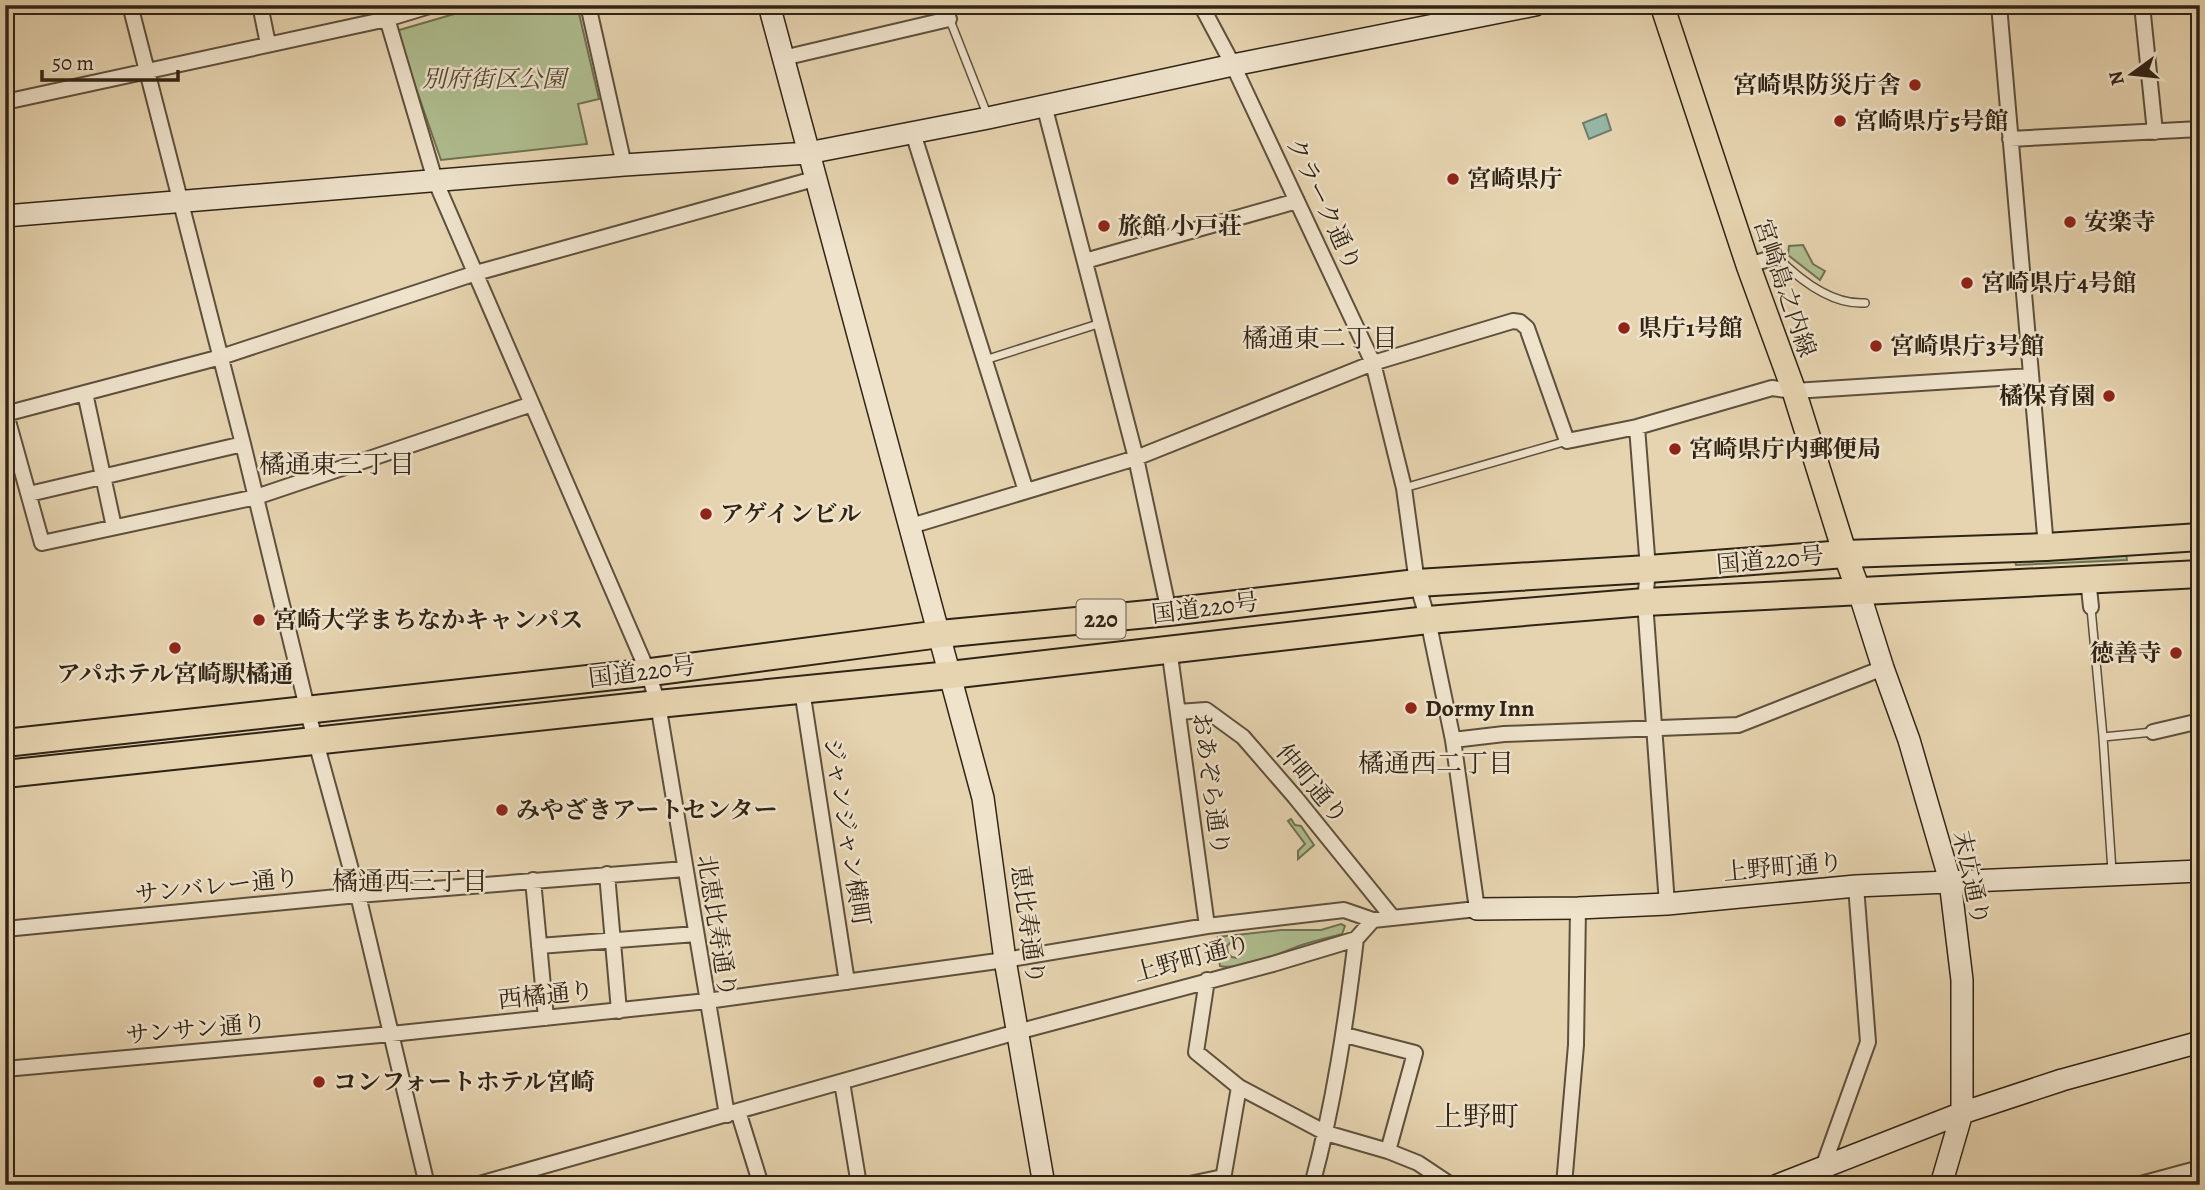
<svg xmlns="http://www.w3.org/2000/svg" width="2205" height="1190" viewBox="0 0 2205 1190" font-family="Alegreya,'Noto Serif JP',serif">
<rect width="100%" height="100%" fill="#e6d4b0"/>
<filter id="stains"><feTurbulence type="fractalNoise" baseFrequency=".00286" numOctaves="4"/><feColorMatrix values="0 0 0 0 .2 0 0 0 0 .09 0 0 0 0 .02 0 0 0 .5 -.17"/></filter>
<radialGradient id="worn" r=".72"><stop offset=".6" stop-color="#630" stop-opacity="0"/><stop offset="1" stop-color="#630" stop-opacity=".3"/></radialGradient>
<path fill="#afbe90" stroke="#707152" stroke-width="2" fill-rule="evenodd" d="M485 5H577L599 99 578 104 587 144 441 160 396 31Z
M1803 245 1813 264 1825 271 1820 280 1788 255 1789 246Z
M2126 554 2127 560 2016 565 2015 560Z
M1291 819 1295 825 1301 826 1314 845 1298 859V851L1305 844 1288 821Z
M1341 924 1345 926 1342 934C1328 938 1313 941 1299 946 1280 953 1239 971 1220 966L1216 940 1218 937 1281 930H1321ZM1233 940 1241 941 1245 946 1243 954C1238 959 1233 959 1228 954L1227 946Z"/>
<path fill="#97b8a8" stroke="#6e7d6d" stroke-width="2" d="M1606 114 1611 130 1589 139 1583 123Z"/>
<g fill="none" stroke-linecap="round" stroke-linejoin="round">
<g stroke="#5e503c" stroke-width="10">
<path id="lane" d="M944 5 987 114
M1777 257C1799 279 1832 305 1865 303
M985 360 1101 323
M1404 488 1567 441
M2091 608 2103 737 2112 871
M2103 737 2153 732"/>
</g>
<g stroke="#5e503c" stroke-width="18">
<path id="street" d="M130 5 243 444 311 724 358 895 427 1185
M260 5 268 44
M383 5 435 180 648 672 658 704 727 1115
M588 5 624 165
M1999 5 2046 547
M2142 5 2155 132
M783 58 949 19
M5 102 387 19 433 5
M1044 105 1136 458 1169 612
M913 133 1026 491
M2010 139 2200 129
M1085 261 1297 201
M1748 265 1776 257
M85 393 114 527
M5 414 221 357 476 273 814 179
M6 414 42 543 256 497 532 404
M1637 427 1648 569 1645 602 1667 904
M29 494 243 444
M911 526 1136 458 1373 363 1513 321 1520 322 1527 328 1567 441 1637 427 1772 388 1794 391 2031 376
M2088 579 2091 607
M1169 648 1207 926
M802 690 847 982
M1178 712 1206 710 1243 737 1295 797 1393 918
M2153 732 2200 721
M1453 740 1504 734 1738 725 1883 668
M607 874 619 1011
M533 880 546 1018
M5 929 358 895 685 869
M539 946 696 934
M1207 980 1196 1052 1239 1087 1326 1133 1388 1151 1418 1163 1451 1185
M1345 1035 1415 1053 1388 1151
M5 1069 391 1034 707 1001 1005 960 1207 926 1344 910 1373 920
M842 1082 859 1185
M738 1111 761 1185
M1823 1167 1868 1042 1856 886
M476 1185 1017 1032 1273 964 1356 939 1373 920 1477 909 1453 740 1428 620 1417 583 1404 488 1373 363 1233 65 1201 5
M1185 1185 1223 1177
M1222 1185 1239 1087
M1312 1185C1334 1104 1346 1022 1356 939
M1564 1185 1576 1045 1578 908
M2137 1185 2200 1168"/>
</g>
<g stroke="#302415" stroke-width="24">
<path id="secondary" d="M769 5 983 798 1005 960 1044 1185
M5 216 624 165 808 153 988 118 1233 65 1535 5
M1858 589 1883 668 1909 740 1950 881 1962 980V1113L1941 1185
M1477 909 1578 908 1667 904 1856 886 2200 871
M1778 1185 1962 1113 2062 1080 2200 1042"/>
</g>
<g stroke="#302415" stroke-width="26">
<path id="primary" d="M1662 5 1748 265 1794 391 1845 554 1858 589"/>
</g>
<g stroke="#302415" stroke-width="30">
<path id="highway" d="M5 743 651 672 940 634 1169 612 1417 583 1648 569 1845 554 2046 547 2200 537
M5 774 658 704 950 675 1428 620 1645 602 2200 574"/>
</g>
<use href="#lane" stroke="#efe3cc" stroke-width="7"/>
<use href="#street" stroke="#efe3cc" stroke-width="14"/>
<use href="#secondary" stroke="#efe3cc" stroke-width="21"/>
<use href="#primary" stroke="#e6d4b0" stroke-width="23"/>
<use href="#highway" stroke="#e6d4b0" stroke-width="26"/>
</g>
<g fill="#8f2418" stroke="#efe3cc" stroke-width="2.5">
<circle cx="1915" cy="85" r="7"/>
<circle cx="1840" cy="121" r="7"/>
<circle cx="1453" cy="179" r="7"/>
<circle cx="2070" cy="222" r="7"/>
<circle cx="1104" cy="226" r="7"/>
<circle cx="1967" cy="283" r="7"/>
<circle cx="1624" cy="328" r="7"/>
<circle cx="1876" cy="346" r="7"/>
<circle cx="2109" cy="396" r="7"/>
<circle cx="1675" cy="449" r="7"/>
<circle cx="706" cy="514" r="7"/>
<circle cx="259" cy="620" r="7"/>
<circle cx="175" cy="648" r="7"/>
<circle cx="2176" cy="653" r="7"/>
<circle cx="1411" cy="708" r="7"/>
<circle cx="502" cy="810" r="7"/>
<circle cx="319" cy="1082" r="7"/>
</g>
<g text-anchor="middle" stroke-width="5" stroke-linejoin="round" paint-order="stroke">
<rect fill="#efe3cc" stroke="#695d4c" stroke-width="2" x="1076.5" y="599.5" width="49" height="39" rx="5"/>
<g font-size="23" font-weight="bold" fill="#302415">
<text x="1101" y="627">220</text>
</g>
<g font-size="24" font-style="italic" fill="#504a34" stroke="#efe3cc">
<text x="494" y="87">別府街区公園</text>
</g>
<g font-size="24" font-weight="bold" fill="#302415" stroke="#efe3cc" text-anchor="start">
<text x="1901" y="93" text-anchor="end">宮崎県防災庁舎</text>
<text x="1854" y="129">宮崎県庁5号館</text>
<text x="1467" y="187">宮崎県庁</text>
<text x="2084" y="230">安楽寺</text>
<text x="1118" y="234">旅館 小戸荘</text>
<text x="1981" y="291">宮崎県庁4号館</text>
<text x="1638" y="336">県庁1号館</text>
<text x="1890" y="354">宮崎県庁3号館</text>
<text x="2095" y="404" text-anchor="end">橘保育園</text>
<text x="1689" y="457">宮崎県庁内郵便局</text>
<text x="720" y="522">アゲインビル</text>
<text x="273" y="628">宮崎大学まちなかキャンパス</text>
<text x="2162" y="661" text-anchor="end">徳善寺</text>
<text x="175" y="682" text-anchor="middle">アパホテル宮崎駅橘通</text>
<text x="1425" y="716">Dormy Inn</text>
<text x="516" y="818">みやざきアートセンター</text>
<text x="333" y="1090">コンフォートホテル宮崎</text>
</g>
<g font-size="24" fill="#302415" stroke="#efe3cc">
<text transform="translate(1324 204) rotate(65)" y="8">クラーク通り</text>
<text transform="translate(1785 288) rotate(71)" y="8">宮崎島之内線</text>
<text transform="translate(1770 560) rotate(-5)" y="8">国道220号</text>
<text transform="translate(1205 608) rotate(-7)" y="8">国道220号</text>
<text transform="translate(642 672) rotate(-7)" y="8">国道220号</text>
<text transform="translate(1211 784) rotate(82)" y="8">おあぞら通り</text>
<text transform="translate(1312 784) rotate(50)" y="8">仲町通り</text>
<text transform="translate(847 832) rotate(81)" y="8">ジャンジャン横町</text>
<text transform="translate(1783 867) rotate(-5)" y="8">上野町通り</text>
<text transform="translate(1971 878) rotate(78)" y="8">末広通り</text>
<text transform="translate(217 886) rotate(-6)" y="8">サンバレー通り</text>
<text transform="translate(1028 925) rotate(82)" y="8">恵比寿通り</text>
<text transform="translate(717 926) rotate(81)" y="8">北恵比寿通り</text>
<text transform="translate(1192 958) rotate(-15)" y="8">上野町通り</text>
<text transform="translate(546 995) rotate(-6)" y="8">西橘通り</text>
<text transform="translate(196 1029) rotate(-5)" y="8">サンサン通り</text>
</g>
<g font-size="26" fill="#302415" stroke="#efe3cc">
<text x="1320" y="347">橘通東二丁目</text>
<text x="337" y="473">橘通東三丁目</text>
<text x="1436" y="772">橘通西二丁目</text>
<text x="410" y="890">橘通西三丁目</text>
</g>
<g font-size="28" fill="#302415" stroke="#efe3cc">
<text x="1477" y="1126">上野町</text>
</g>
</g>
<rect width="2205" height="1190" fill="none" stroke="#e6d4b0" stroke-width="28"/>
<rect x="7" y="7" width="2191" height="1176" fill="none" stroke="#302415" stroke-width="3.5"/>
<rect x="14" y="14" width="2177" height="1162" fill="none" stroke="#302415" stroke-width="2"/>
<g transform="translate(2132 74) rotate(255)" stroke="#efe3cc" stroke-width="5" paint-order="stroke">
<path d="M0-5L12 26L0 18L-12 26Z" fill="#302415"/>
<text y="-10" font-size="19" font-weight="bold" text-anchor="middle" fill="#302415">N</text>
</g>
<path d="M42 70v10h136v-10" fill="none" stroke="#302415" stroke-width="3.5"/>
<text x="52" y="70" font-size="21" fill="#302415" stroke="#efe3cc" stroke-width="5" paint-order="stroke">50 m</text>
<rect width="100%" height="100%" filter="url(#stains)"/>
<rect width="100%" height="100%" fill="url(#worn)"/>
</svg>
